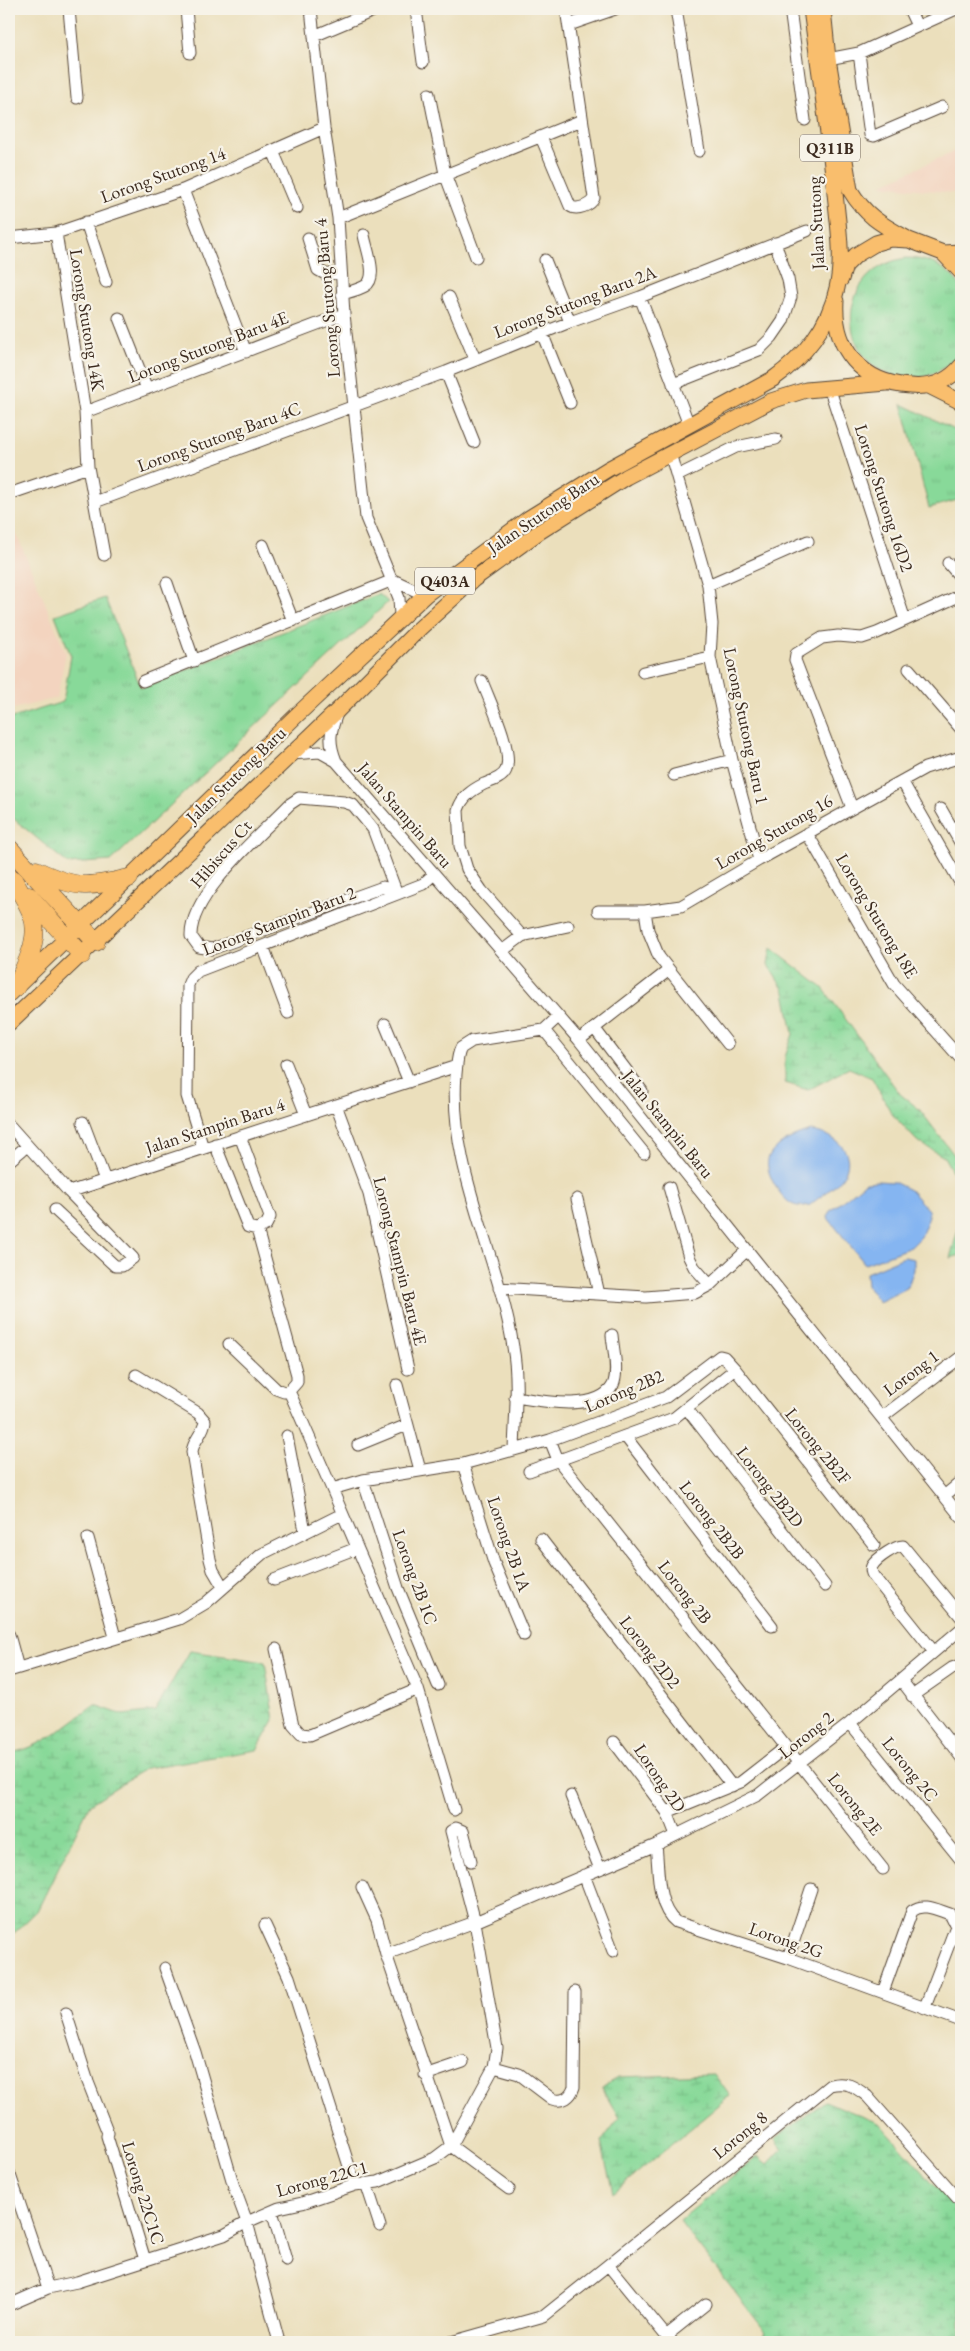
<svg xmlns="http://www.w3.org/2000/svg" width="970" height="2351" viewBox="0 0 970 2351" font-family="'EB Garamond',serif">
<defs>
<pattern id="grass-tufts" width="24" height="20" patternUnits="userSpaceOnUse" patternTransform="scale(1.25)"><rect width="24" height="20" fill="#88d999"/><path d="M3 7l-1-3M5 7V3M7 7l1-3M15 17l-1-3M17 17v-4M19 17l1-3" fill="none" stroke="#76ba83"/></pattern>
<pattern id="wetland-marsh" width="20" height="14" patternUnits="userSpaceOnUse" patternTransform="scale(1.25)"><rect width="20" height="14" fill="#88d999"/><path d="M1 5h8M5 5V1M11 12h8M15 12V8" fill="none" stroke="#76ba83"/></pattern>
</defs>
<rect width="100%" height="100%" fill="#f7f3e8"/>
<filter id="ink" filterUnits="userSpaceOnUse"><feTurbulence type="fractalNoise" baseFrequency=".02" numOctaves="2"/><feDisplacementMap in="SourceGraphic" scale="10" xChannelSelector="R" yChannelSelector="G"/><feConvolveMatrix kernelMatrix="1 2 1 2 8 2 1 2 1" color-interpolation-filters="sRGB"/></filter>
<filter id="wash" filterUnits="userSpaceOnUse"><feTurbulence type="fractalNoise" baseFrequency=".0096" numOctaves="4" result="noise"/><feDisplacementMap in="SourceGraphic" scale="20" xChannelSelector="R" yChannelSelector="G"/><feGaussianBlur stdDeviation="1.12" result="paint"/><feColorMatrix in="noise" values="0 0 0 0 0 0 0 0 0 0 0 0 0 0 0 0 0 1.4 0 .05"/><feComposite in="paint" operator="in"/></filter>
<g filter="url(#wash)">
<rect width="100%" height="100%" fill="#ebdfbc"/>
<path fill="#f3d4bf" d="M961 148V194L881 185Z
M16 533 66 653 57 698 9 710V535Z"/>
<path fill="url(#grass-tufts)" stroke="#62825c" d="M906 258C930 259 948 267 961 287V349C953 363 938 374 922 377 841 389 822 272 906 258Z
M902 404 961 433V499L929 508Z
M379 594 388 602 111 861 68 864 9 815V719L63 702 71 656 55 615 105 598 141 688Z"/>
<path fill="url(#wetland-marsh)" stroke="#62825c" d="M771 948 823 988 900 1094 919 1109 961 1164V1192L960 1185 944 1157 917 1141 892 1114 872 1078 849 1068 808 1090 785 1083V1057L793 1034 785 992 768 965Z
M961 1219V1255L950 1258Z
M190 1651 265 1662 274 1720 257 1750 146 1768 90 1804 37 1911 9 1938V1753C41 1749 69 1723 95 1705L123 1715 155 1711Z
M714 2074 730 2096 613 2193 601 2142 619 2118 602 2088 618 2077Z
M825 2101 879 2123 961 2214V2342H759L766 2332 679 2221 758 2156 768 2164 782 2149 775 2139Z"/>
<path fill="#85b5f1" stroke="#607088" d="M811 1131C835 1134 859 1153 842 1178 835 1188 819 1197 810 1205 805 1206 799 1207 794 1205 782 1201 762 1170 769 1157 777 1142 797 1135 811 1131Z
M877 1181 894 1182 910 1190 928 1210 929 1216 921 1237 911 1247 865 1264 828 1218 829 1212 866 1182Z
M904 1257 914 1259V1270L907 1288 879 1302 867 1286 866 1273Z"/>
</g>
<g filter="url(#ink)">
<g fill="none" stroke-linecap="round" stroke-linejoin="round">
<g stroke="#554536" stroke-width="13">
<path id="minor" d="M69 9 77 98
M186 9 190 53
M311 9 324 128 338 218 344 314 366 518 399 598 400 616 397 621
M416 9 423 62
M676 9 699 151
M790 9 805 120
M909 9 917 26
M569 25 615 9
M314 36 378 9
M859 53 870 135 874 136 942 107
M828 59 859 53 956 9
M429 94 445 174 476 257
M541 137 570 206C577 211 591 205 594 198L566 9
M273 151 297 208
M183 190 246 352
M338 218 582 120
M86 222 106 282
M9 238 56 233 183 190 324 128
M308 238 318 270 327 275 341 271
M545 260 570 322
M342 294C349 292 358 290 365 286 379 278 366 248 364 235
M449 297 475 359
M640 297 689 425
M119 318 147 389
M542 333 570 403
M446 372 474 442
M673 384 759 350 772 337 783 321 791 297 788 279 775 243
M829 387 905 620
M85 412 344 314
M670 453 708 585 712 624 710 657 732 760 759 860
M88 467 104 555
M677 476 736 447 776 439
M9 494 88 467 85 412 56 233
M95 502 446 372 570 322 640 297 807 231
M263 545 293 621
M948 563 961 578
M393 580 425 595
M167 583 194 661
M708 585 808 541
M909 669 961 729
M643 672 710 657
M143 681 393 580
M482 681C489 700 514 751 506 770 503 778 492 781 484 784 472 790 462 797 458 810L460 846 467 869 482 891 522 936 568 926
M338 711C330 731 328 741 336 761L579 1040 961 1517
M291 754 320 752 336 761
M674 775 732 760
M902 781 961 884
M852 808 795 660 796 654 822 638 838 636 862 638 877 633 961 595
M941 809 961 844
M807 833 894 984 961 1059
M391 896 387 888 383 887 212 949 199 947 191 936C190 894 261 834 290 804L299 798 344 802 353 805 373 829 397 894
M598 911H645L681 906 759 860 925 768 961 757
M645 911 648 930 659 957 728 1044
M263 946 288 1013
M502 951 522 936
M385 1024 409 1082
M595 1029 642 1091
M544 1030 644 1153
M579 1040 669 970
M286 1064 306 1115
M336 1105 369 1194 408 1369
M83 1122 105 1180
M9 1125 69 1192 133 1258 122 1266H115L55 1210
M215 1144 248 1227 257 1229 266 1225 270 1217 240 1136
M203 1148 187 1096 188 985 191 978 198 971 423 884 434 874
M9 1161 27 1146
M669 1187 689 1257 694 1267 710 1285
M69 1192 457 1066
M577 1199 599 1294
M257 1229 297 1375V1382L289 1391
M499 1288 646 1297 695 1293 710 1285 746 1251
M229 1344 276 1389 284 1392 289 1391
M136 1375 198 1413 205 1421C204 1433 193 1440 192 1452L210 1559 213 1570 223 1587
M397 1385 420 1470
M289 1391 332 1489
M515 1397C540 1401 598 1413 613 1385 619 1372 613 1348 612 1335
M687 1409 825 1586
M882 1417 961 1357
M287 1436 305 1531
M625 1436 772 1626
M550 1440 558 1460 883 1869
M358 1445 407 1425
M514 1450C515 1416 519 1380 513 1347 499 1255 448 1169 456 1074 457 1065 457 1055 461 1048L472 1041 544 1030 558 1017
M463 1464 494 1563 524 1635
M529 1471 674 1418 735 1369
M363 1480 398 1588 438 1685
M944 1496 961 1482
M88 1538 115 1637
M541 1539 732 1786
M274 1580 357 1548
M9 1635 18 1668
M276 1649 293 1725 301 1734 310 1735 418 1689 332 1489 363 1480 463 1464 550 1440 666 1397 720 1356 724 1357 735 1369 874 1545
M934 1652 874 1577C872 1574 870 1570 872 1566 877 1558 895 1546 903 1546L961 1617
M9 1671 179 1619 206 1603 262 1554 342 1514
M901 1680 961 1757
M418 1689 454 1810
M912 1696 952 1668 961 1665
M850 1723 961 1860
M614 1742 667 1812 676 1835
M571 1796 600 1869
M667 1812 741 1782 786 1747
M656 1845C659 1869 656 1906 676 1922L788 1958 961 2021
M471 1861 463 1831 456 1828 451 1831 475 1922 386 1954 451 2146 509 2189
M584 1875 613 1951
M362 1887 377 1920 386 1954
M265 1925 289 1977 355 2185
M788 1958 811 1889
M165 1968 195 2052 234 2187 247 2222 279 2342
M883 1992 912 1911C924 1902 937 1910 950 1914L956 1926 925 2007
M66 2013 88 2082 108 2133 107 2136 145 2260
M494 2067 497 2048 475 1922 656 1845 758 1795 850 1723 961 1629
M425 2075 463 2062
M9 2172 48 2288
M366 2183 380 2226
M272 2211 286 2260
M9 2305 48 2288 77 2282 224 2235 247 2222 279 2208 302 2203 355 2185 378 2182 435 2158 451 2146 494 2067 519 2074 552 2099C563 2103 571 2097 574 2087L575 1992
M666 2336 706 2304
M451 2342 544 2316 608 2265
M671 2342 608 2265 830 2085C846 2081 854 2086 867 2096L961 2202"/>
</g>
<g stroke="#554536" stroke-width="17">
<path id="major" d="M823 9 828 59 850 190C865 215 880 224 906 238
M943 253 961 252
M841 279 845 266 856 255 876 243 890 239 909 240 943 253 961 272
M836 301C833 349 862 383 910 386 930 388 948 382 961 366
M929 386 961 402
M9 994 297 715 425 595 529 518 608 469 773 379C804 357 829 326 837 288 844 258 838 224 835 193 829 132 819 70 811 9
M9 1023 338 710 420 628 474 579 539 532 626 477 771 401 806 390 887 383"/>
</g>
<g stroke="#554536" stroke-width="19">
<path id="highway" d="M9 848 96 942
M36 870C76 889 87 888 129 878
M13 879C19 891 28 903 32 915 41 939 25 965 16 987
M29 896 82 955"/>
</g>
<use href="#minor" stroke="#fff" stroke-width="11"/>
<use href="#major" stroke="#f9be6d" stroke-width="15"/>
<use href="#highway" stroke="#f9be6d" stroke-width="18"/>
</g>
</g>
<g text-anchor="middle" stroke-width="4.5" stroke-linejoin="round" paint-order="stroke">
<g fill="#f7f3e8" stroke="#73665b" stroke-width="1">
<rect x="800" y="134.5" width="60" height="27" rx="4"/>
<rect x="415" y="567.5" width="60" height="27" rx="4"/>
</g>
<g font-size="16" font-weight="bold" fill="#3b2a1e">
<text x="830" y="154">Q311B</text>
<text x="445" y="587">Q403A</text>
</g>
<g font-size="18" fill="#3b2a1e" stroke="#f7f3e8">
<text transform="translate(163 175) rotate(-20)" y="6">Lorong Stutong 14</text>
<text transform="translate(816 223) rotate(-93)" y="6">Jalan Stutong</text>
<text transform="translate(327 298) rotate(-95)" y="6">Lorong Stutong Baru 4</text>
<text transform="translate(575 302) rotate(-21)" y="6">Lorong Stutong Baru 2A</text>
<text transform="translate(87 320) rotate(81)" y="6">Lorong Stutong 14K</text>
<text transform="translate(208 347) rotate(-21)" y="6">Lorong Stutong Baru 4E</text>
<text transform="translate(219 437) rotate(-20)" y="6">Lorong Stutong Baru 4C</text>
<text transform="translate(884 498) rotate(72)" y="6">Lorong Stutong 16D2</text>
<text transform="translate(543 513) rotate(-34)" y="6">Jalan Stutong Baru</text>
<text transform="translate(746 726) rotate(78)" y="6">Lorong Stutong Baru 1</text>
<text transform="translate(236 775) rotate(-44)" y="6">Jalan Stutong Baru</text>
<text transform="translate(405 815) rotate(49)" y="6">Jalan Stampin Baru</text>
<text transform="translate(774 832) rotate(-30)" y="6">Lorong Stutong 16</text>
<text transform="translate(221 854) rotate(-49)" y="6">Hibiscus Ct</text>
<text transform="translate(877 916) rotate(59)" y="6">Lorong Stutong 18E</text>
<text transform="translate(279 921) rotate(-21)" y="6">Lorong Stampin Baru 2</text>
<text transform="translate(668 1124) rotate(51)" y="6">Jalan Stampin Baru</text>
<text transform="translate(215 1126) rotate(-18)" y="6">Jalan Stampin Baru 4</text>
<text transform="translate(400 1261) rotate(76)" y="6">Lorong Stampin Baru 4E</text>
<text transform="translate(911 1373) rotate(-37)" y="6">Lorong 1</text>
<text transform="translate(624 1391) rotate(-23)" y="6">Lorong 2B2</text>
<text transform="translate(818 1446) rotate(51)" y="6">Lorong 2B2F</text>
<text transform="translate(770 1487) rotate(52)" y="6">Lorong 2B2D</text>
<text transform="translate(712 1520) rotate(52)" y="6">Lorong 2B2B</text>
<text transform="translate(509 1544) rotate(71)" y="6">Lorong 2B 1A</text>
<text transform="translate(415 1577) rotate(70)" y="6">Lorong 2B 1C</text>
<text transform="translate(685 1592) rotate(52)" y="6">Lorong 2B</text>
<text transform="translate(650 1652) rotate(52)" y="6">Lorong 2D2</text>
<text transform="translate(806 1735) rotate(-38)" y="6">Lorong 2</text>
<text transform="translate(910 1769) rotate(51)" y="6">Lorong 2C</text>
<text transform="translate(660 1778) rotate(56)" y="6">Lorong 2D</text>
<text transform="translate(855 1804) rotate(51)" y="6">Lorong 2E</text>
<text transform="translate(786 1940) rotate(19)" y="6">Lorong 2G</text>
<text transform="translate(740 2135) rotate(-39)" y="6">Lorong 8</text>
<text transform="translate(322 2179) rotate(-15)" y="6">Lorong 22C1</text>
<text transform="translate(143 2193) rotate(73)" y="6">Lorong 22C1C</text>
</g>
</g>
<rect width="970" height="2351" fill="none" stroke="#f7f3e8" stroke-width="30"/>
</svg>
